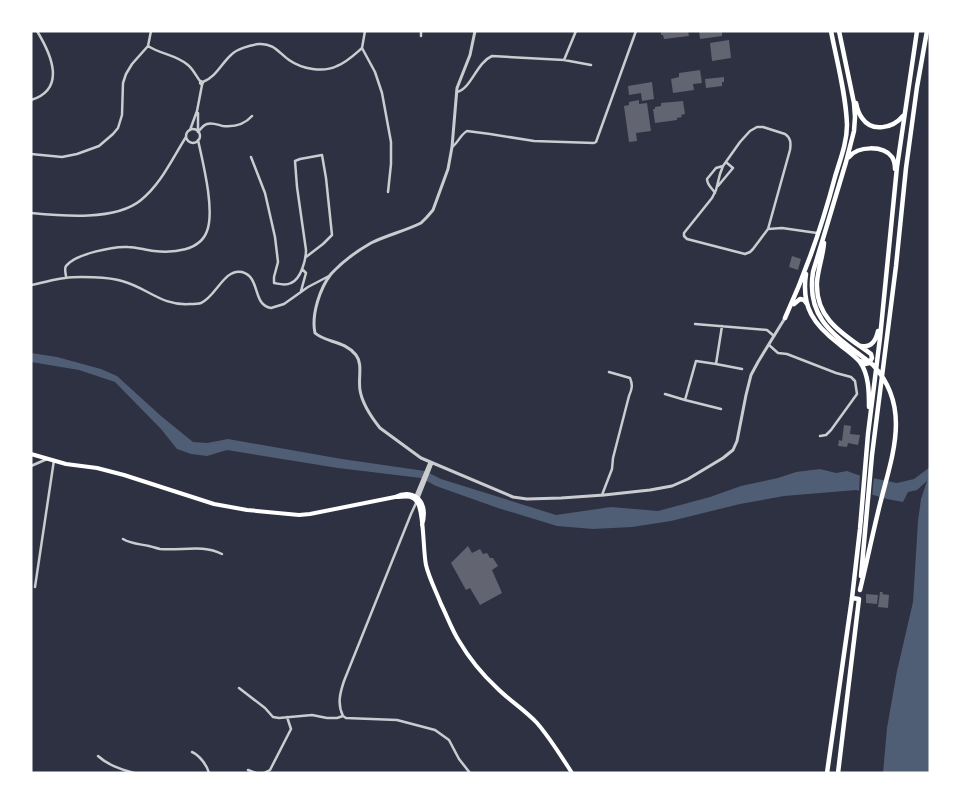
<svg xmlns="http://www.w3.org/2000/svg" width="961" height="804" viewBox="0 0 961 804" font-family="Karla,sans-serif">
<rect width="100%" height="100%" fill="#2d3142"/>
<path fill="#4f5d75" d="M31 353 57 357 101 369 117 376 161 416 193 442 207 443 228 439 342 459 425 471 441 479 556 515 611 507 658 511 710 497 741 486 778 478 796 472 820 469 836 473 847 471 858 475 897 483 914 479 930 467V773H883L887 728 897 671 913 602 918 521 921 499 927 481 917 490 908 492 903 502 887 499 856 490 784 496 740 504 671 521 632 527 593 529 557 526 498 508 436 486 421 478 338 468 227 450 207 456 191 454 177 449 161 429 115 382 79 370 31 362Z"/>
<path fill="#2d3142" d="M860 473 874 476 872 497 859 493Z"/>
<path fill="#626471" d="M661 31H688L689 36 664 39 663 35H661Z
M699 31H722V36L700 39Z
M729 40 731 58 712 61 710 43Z
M700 70 702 83 693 84 694 90 673 93 671 79 679 77V73Z
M724 77V82H722V86L706 88 705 79Z
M652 82 654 99 642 101 641 93 629 95 628 86Z
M639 100V104L647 103 651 131 636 133 637 141 629 142 624 106 629 105V102Z
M683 101 685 114 681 115 682 117 677 118V120L655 123 653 109H655V107L661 106V103Z
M792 256 801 259 798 270 789 267Z
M844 425 851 426 850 434 860 435 858 445 848 443 847 447 838 446 839 440 842 441Z
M468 546 472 553 480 549 483 554 487 553 490 558H493L498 566 492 570 502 593 480 605 470 588 466 590 451 563Z
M880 592H883L882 594 889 595 888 608 878 607Z
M866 594 878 595 877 604 866 603Z"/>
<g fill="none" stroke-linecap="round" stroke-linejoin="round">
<path stroke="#caccd0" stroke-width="2.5" d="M365 31 362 48 375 72 382 93 391 142V164L388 192
M421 36V31
M148 46C160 54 177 55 188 65 193 69 196 76 200 81
M564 60 591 65
M201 81 203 82 202 85 200 83Z
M203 82C216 77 221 64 231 55 236 49 251 45 259 44 274 43 279 53 289 60 302 69 323 73 337 66 347 62 354 55 362 48
M457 92C472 88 476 63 492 56L564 60 576 31
M31 100C67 89 51 54 37 31
M198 113V132
M757 127H763L785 134C791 138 791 143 790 150L768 229 753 249 750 252 745 254 687 239 684 236V233L712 198 716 190 720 174 723 166 740 142 750 131Z
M186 136a7 7 0 1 1 14 0a7 7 0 1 1-14 0Z
M190 130 197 111 202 85
M198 132C201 129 203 125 207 124 212 122 218 125 223 126 234 127 245 124 252 116
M452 147C458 143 460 135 467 131L490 134 534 141 594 143 596 142 636 31
M31 154 62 157 77 154 99 146 113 134 118 128 122 115 123 83 126 74 132 64 148 46 151 31
M251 157 265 193 275 237 278 262 274 277V283C280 284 285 286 291 283 301 279 306 260 306 250L297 187 295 161 300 159 322 155 326 178 332 235 323 244 306 257
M718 186 733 168 727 163
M715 193C712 188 707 185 707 179L716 168 723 166
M31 213C62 216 116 221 141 200 161 184 172 159 186 137
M768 229 782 228 817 233
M66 277C66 274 64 269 66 266 75 254 114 246 128 247 136 247 145 250 154 251 173 253 200 251 207 231 215 210 203 163 198 140
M31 285C43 283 54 279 65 278 77 276 110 277 122 281 148 288 161 306 190 304 193 304 198 304 201 303 216 297 224 268 242 272 261 277 252 305 271 308L284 304 308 287 329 276
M301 291 306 273 302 269
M695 324 767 330 774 336
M769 345 778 353 787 354 836 373 851 377 855 381 857 394 831 430 826 435 820 436
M716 364 742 369
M665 394 685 400 696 361 716 364 722 326
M685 400 721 409
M602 495 612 469 613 458 629 396C632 389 633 385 630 378L609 372
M417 501 411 514 344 681C340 693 337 704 343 716L346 718 397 720 435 730 449 740 459 759 470 773
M123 539C131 544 140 544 149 546 153 547 156 548 160 549 181 551 203 544 222 554
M35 587 54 460
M239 688 265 708 273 717 279 718 312 715 327 718H337L343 716
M192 752C199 755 207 765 209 773
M98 756C108 765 120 769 134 773
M248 770 256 773
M264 773 270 770 291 729 287 717"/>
<path stroke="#caccd0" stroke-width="3" d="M475 31 470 55 457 88 452 147 448 169 433 210 427 217 421 223C405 231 387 235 371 243 357 251 342 262 331 274 320 288 311 315 315 333 326 343 344 340 356 355 363 364 358 378 360 390 362 403 372 418 380 428L421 458 513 497 527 499 561 498 604 495 650 490 672 486 688 479 723 458 733 450 737 441 746 395 751 375 758 362 785 318
M31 466 47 459
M415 498 430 462
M417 501 432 463"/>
<path stroke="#fff" stroke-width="4" d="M31 454 66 464 97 468 124 475 214 504 247 510 299 515 310 514 395 497C416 487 429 504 422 525
M396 497C404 497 412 494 417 502 424 510 423 551 426 565 429 578 436 591 441 604 447 616 452 630 459 641 469 658 483 675 497 688 510 701 525 710 537 723 550 738 561 756 572 773"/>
<path stroke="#fff" stroke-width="4.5" d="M839 31 854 103 855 117 854 131 846 162 813 272C805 322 840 338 873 365 912 407 892 456 880 504 873 532 867 561 860 590
M856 103C857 108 858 113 862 118 872 133 893 128 903 116
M849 157C858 146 883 145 892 157 894 160 895 165 895 169
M824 243C823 256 818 269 817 282 815 320 845 335 871 354L872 358 869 363 865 364 860 361
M806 274C801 307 814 325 839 344 846 350 854 355 860 362 869 375 869 392 869 407
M794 304 800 299 804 300 807 304
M785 318C806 272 822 226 835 177 840 160 847 143 847 125 846 94 837 62 831 31
M861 346C872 348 876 340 878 331
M861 576 872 455 896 266 906 168 917 87 927 31
M852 598 860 529 868 434 880 338 897 167 917 31"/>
<path stroke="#fff" stroke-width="4.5" d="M827 773 852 598 859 599 838 773"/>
</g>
<rect width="961" height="804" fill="none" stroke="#ffffff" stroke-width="65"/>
</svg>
